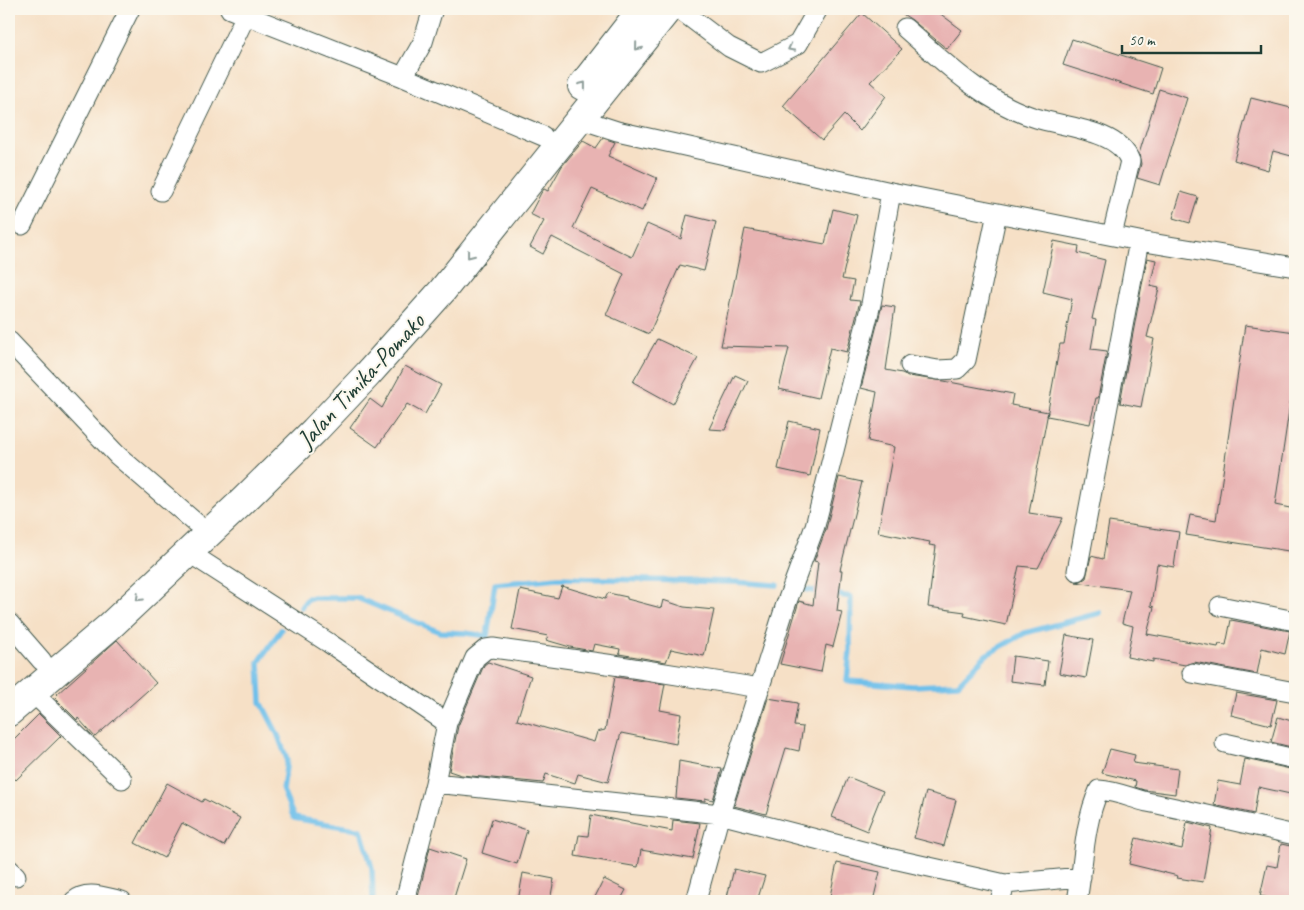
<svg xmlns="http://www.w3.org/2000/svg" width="1304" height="910" viewBox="0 0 1304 910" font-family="Caveat,sans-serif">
<rect width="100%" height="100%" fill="#fbf7ec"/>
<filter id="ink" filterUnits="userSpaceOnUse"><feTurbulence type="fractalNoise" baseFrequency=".02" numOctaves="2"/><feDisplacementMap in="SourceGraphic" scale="10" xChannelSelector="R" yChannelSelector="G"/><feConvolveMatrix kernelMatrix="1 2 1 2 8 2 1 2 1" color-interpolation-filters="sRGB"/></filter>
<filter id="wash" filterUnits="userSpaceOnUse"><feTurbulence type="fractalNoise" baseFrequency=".0096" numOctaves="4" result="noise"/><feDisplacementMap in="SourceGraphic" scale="20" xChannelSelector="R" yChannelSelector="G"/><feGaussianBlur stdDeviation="1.12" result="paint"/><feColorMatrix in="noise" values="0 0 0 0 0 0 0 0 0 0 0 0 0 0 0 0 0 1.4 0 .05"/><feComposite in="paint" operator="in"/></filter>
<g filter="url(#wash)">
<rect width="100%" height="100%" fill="#f6e0c6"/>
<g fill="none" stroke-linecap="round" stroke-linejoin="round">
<path stroke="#6fc0ea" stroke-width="5.5" d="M807 590 821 592
M832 594 851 597 850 650 847 681 913 686 958 684 986 655 1025 633 1100 613
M301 607 308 598H357L440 632 465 633 487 636 495 584 558 578 734 582 777 585
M281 630 259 662 261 702 277 733 287 759 283 791 294 818 361 830 372 868 373 901"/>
</g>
<g id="blocks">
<path fill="#e8b3b2" d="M895 9H934L962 30 947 49 912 20Z
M862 13 902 49 870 82 886 96 860 131 844 115 822 140 783 106Z
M1072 39 1161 68 1153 94 1063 65Z
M1159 89 1187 98 1160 185 1137 178 1141 164 1139 154Z
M1251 98 1295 109V157L1273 151 1268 170 1234 160Z
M603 138 615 142 608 156 657 178 642 211 592 189 573 228 632 257 647 224 681 239 687 215 716 222 704 271 680 265 649 334 606 315 624 274 552 237 543 254 530 247 544 221 530 214 541 193 544 189 548 191 562 166 583 141 596 148Z
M1181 192 1198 197 1190 223 1173 218Z
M833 209 857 215 842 279 854 281 850 300 860 301 847 352 830 348 818 398 779 389 789 348 721 346 745 229 825 244Z
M1054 241 1079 246 1078 253 1105 260 1092 319 1096 320 1091 349 1107 351 1098 398H1096L1090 424 1047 416 1060 344H1064L1072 299 1043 292Z
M1147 258 1156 260 1150 286 1159 288 1147 337 1154 339 1141 407 1120 403Z
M882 305 895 307 886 370 902 373 908 376 944 381 1013 394 1011 405 1048 412 1029 513 1063 518 1038 568 1019 566 1006 625 964 616 965 612 928 607 936 546 929 545 930 542 878 532 894 447 868 441 877 392 861 388Z
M1245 325 1295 332V370L1275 505 1295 509V552L1186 535 1190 515 1216 520Z
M657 339 698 358 673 404 633 382Z
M405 366 441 385 425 414 407 404 377 447 350 428 370 399 382 408Z
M735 375 748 381 725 430 709 429Z
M789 421 820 428 810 476 778 469Z
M839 477 862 482 840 570H842L837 611 842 612 833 647 826 645 821 672 780 664 799 601 813 605 818 562 814 561 826 529Z
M1109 522 1179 532 1174 567 1157 564 1151 606 1154 607 1147 634 1218 647 1219 644 1226 645 1231 620 1290 631 1285 654 1262 648 1257 674 1194 662 1185 665 1153 659V662L1127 657 1133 626 1122 623 1130 590 1076 582 1081 581 1086 578 1091 556 1103 559Z
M562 586 605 599 608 593 627 597V599L661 608 663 600 684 607 714 610 704 656 671 649 666 662 619 654 620 649 594 644 592 651 570 647 546 640 548 636 512 629 520 590 558 598Z
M1066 635 1093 640 1086 678 1059 673Z
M117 640 156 683 95 737 78 718 77 720 55 698 58 695 57 694Z
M1013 656 1048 661 1045 685 1010 681Z
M488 662 531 676 517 720 594 742 597 732 605 730 615 677 665 684 660 710 681 714 676 744 621 733 608 782 578 774 575 783 546 774 543 783 461 775 449 771 458 726 484 665Z
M1236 693 1277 700 1271 725 1231 715Z
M768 698 798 703 794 726 803 727 799 751 786 748 766 814 734 806Z
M39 714 61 736 16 780 9 773V744Z
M1278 717 1295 722V748L1271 742Z
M1110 749 1135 755 1133 763 1178 769 1175 794 1144 790 1135 787 1136 781 1102 773Z
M1245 759 1295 770V795L1258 787 1254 814 1214 805 1218 781 1240 785Z
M679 761 722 769 713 800 705 798V801L676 798Z
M848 777 883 791 867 831 832 817Z
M167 783 202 802 204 799 240 818 224 846 182 823 164 858 135 843Z
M926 792 956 800 944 846 914 838Z
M591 815 672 831 673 820 700 823 693 859 641 850 638 867 575 856 579 835 588 836Z
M492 819 527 830 517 864 482 853Z
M1187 822 1212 828 1203 882 1177 878 1178 876 1129 864 1136 838 1182 849Z
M1281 844 1295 847V901H1283L1260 896 1267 865 1277 867Z
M430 847 466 859 453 901H417Z
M837 863 880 872 873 901H829Z
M734 869 765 876 757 901H726Z
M523 873 554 879 550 901H518Z
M604 879 626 890 620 901H593Z"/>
</g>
</g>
<g filter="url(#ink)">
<use href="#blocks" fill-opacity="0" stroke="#3f554a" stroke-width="1"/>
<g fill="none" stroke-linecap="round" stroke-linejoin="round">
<g stroke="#3f554a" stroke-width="21">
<path id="minor" d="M230 9 403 77 543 136
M679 9 729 47 761 63 798 44 818 9
M905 28C944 62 985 103 1036 118 1064 127 1119 130 1130 161L1112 235
M403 77 423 42 433 9
M580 119 617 131 891 192 1139 241 1295 267
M161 191 246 15
M22 225 130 9
M9 341 117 455 196 523
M910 365 938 370 957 369 966 360 997 213
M188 552 329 643 447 723 435 783 405 901
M1077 571 1139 241
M1220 606 1295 621
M9 623 42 661
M1192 673 1295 692
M32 692 122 779
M447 723 475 658 486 649 493 648 614 665 760 688
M1225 743 1295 759
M435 783 720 814 889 858 1005 884 1081 877
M9 869 16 876
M74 901C87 889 106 898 122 901
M696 901 720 814 785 607 815 526 871 304 891 192
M1000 901 1005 884
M1077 901C1084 864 1083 826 1099 790 1116 791 1131 798 1147 802 1197 812 1246 824 1295 835"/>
</g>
<g stroke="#3f554a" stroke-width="30">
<path id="highway" d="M582 86 642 9
M9 712 109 627 243 501 314 431 368 374 442 291 668 9"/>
</g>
<use href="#minor" stroke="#fff" stroke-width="19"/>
<use href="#highway" stroke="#fff" stroke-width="28"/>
</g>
<defs><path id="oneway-chevron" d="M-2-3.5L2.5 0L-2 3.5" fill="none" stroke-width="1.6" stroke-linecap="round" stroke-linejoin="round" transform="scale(1.25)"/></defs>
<g stroke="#8f9e9a">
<use href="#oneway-chevron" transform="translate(638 47) rotate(129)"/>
<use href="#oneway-chevron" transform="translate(791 48) rotate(153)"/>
<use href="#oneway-chevron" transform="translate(583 85) rotate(-52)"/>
<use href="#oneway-chevron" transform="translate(470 255) rotate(128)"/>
<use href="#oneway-chevron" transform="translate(139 598) rotate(136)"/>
</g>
</g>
<g text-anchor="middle" stroke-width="4" stroke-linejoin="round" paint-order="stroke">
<g font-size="25" fill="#1f3d34" stroke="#fbf7ec">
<text transform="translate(360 380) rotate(-47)" y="9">Jalan Timika-Pomako</text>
</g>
</g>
<rect width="1304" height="910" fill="none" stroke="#fbf7ec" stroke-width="30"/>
<path d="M1122 45v8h139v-8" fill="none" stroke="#1f3d34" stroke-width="2.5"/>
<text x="1129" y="45" font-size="15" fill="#1f3d34" stroke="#fbf7ec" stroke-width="4" paint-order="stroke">50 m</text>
</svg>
